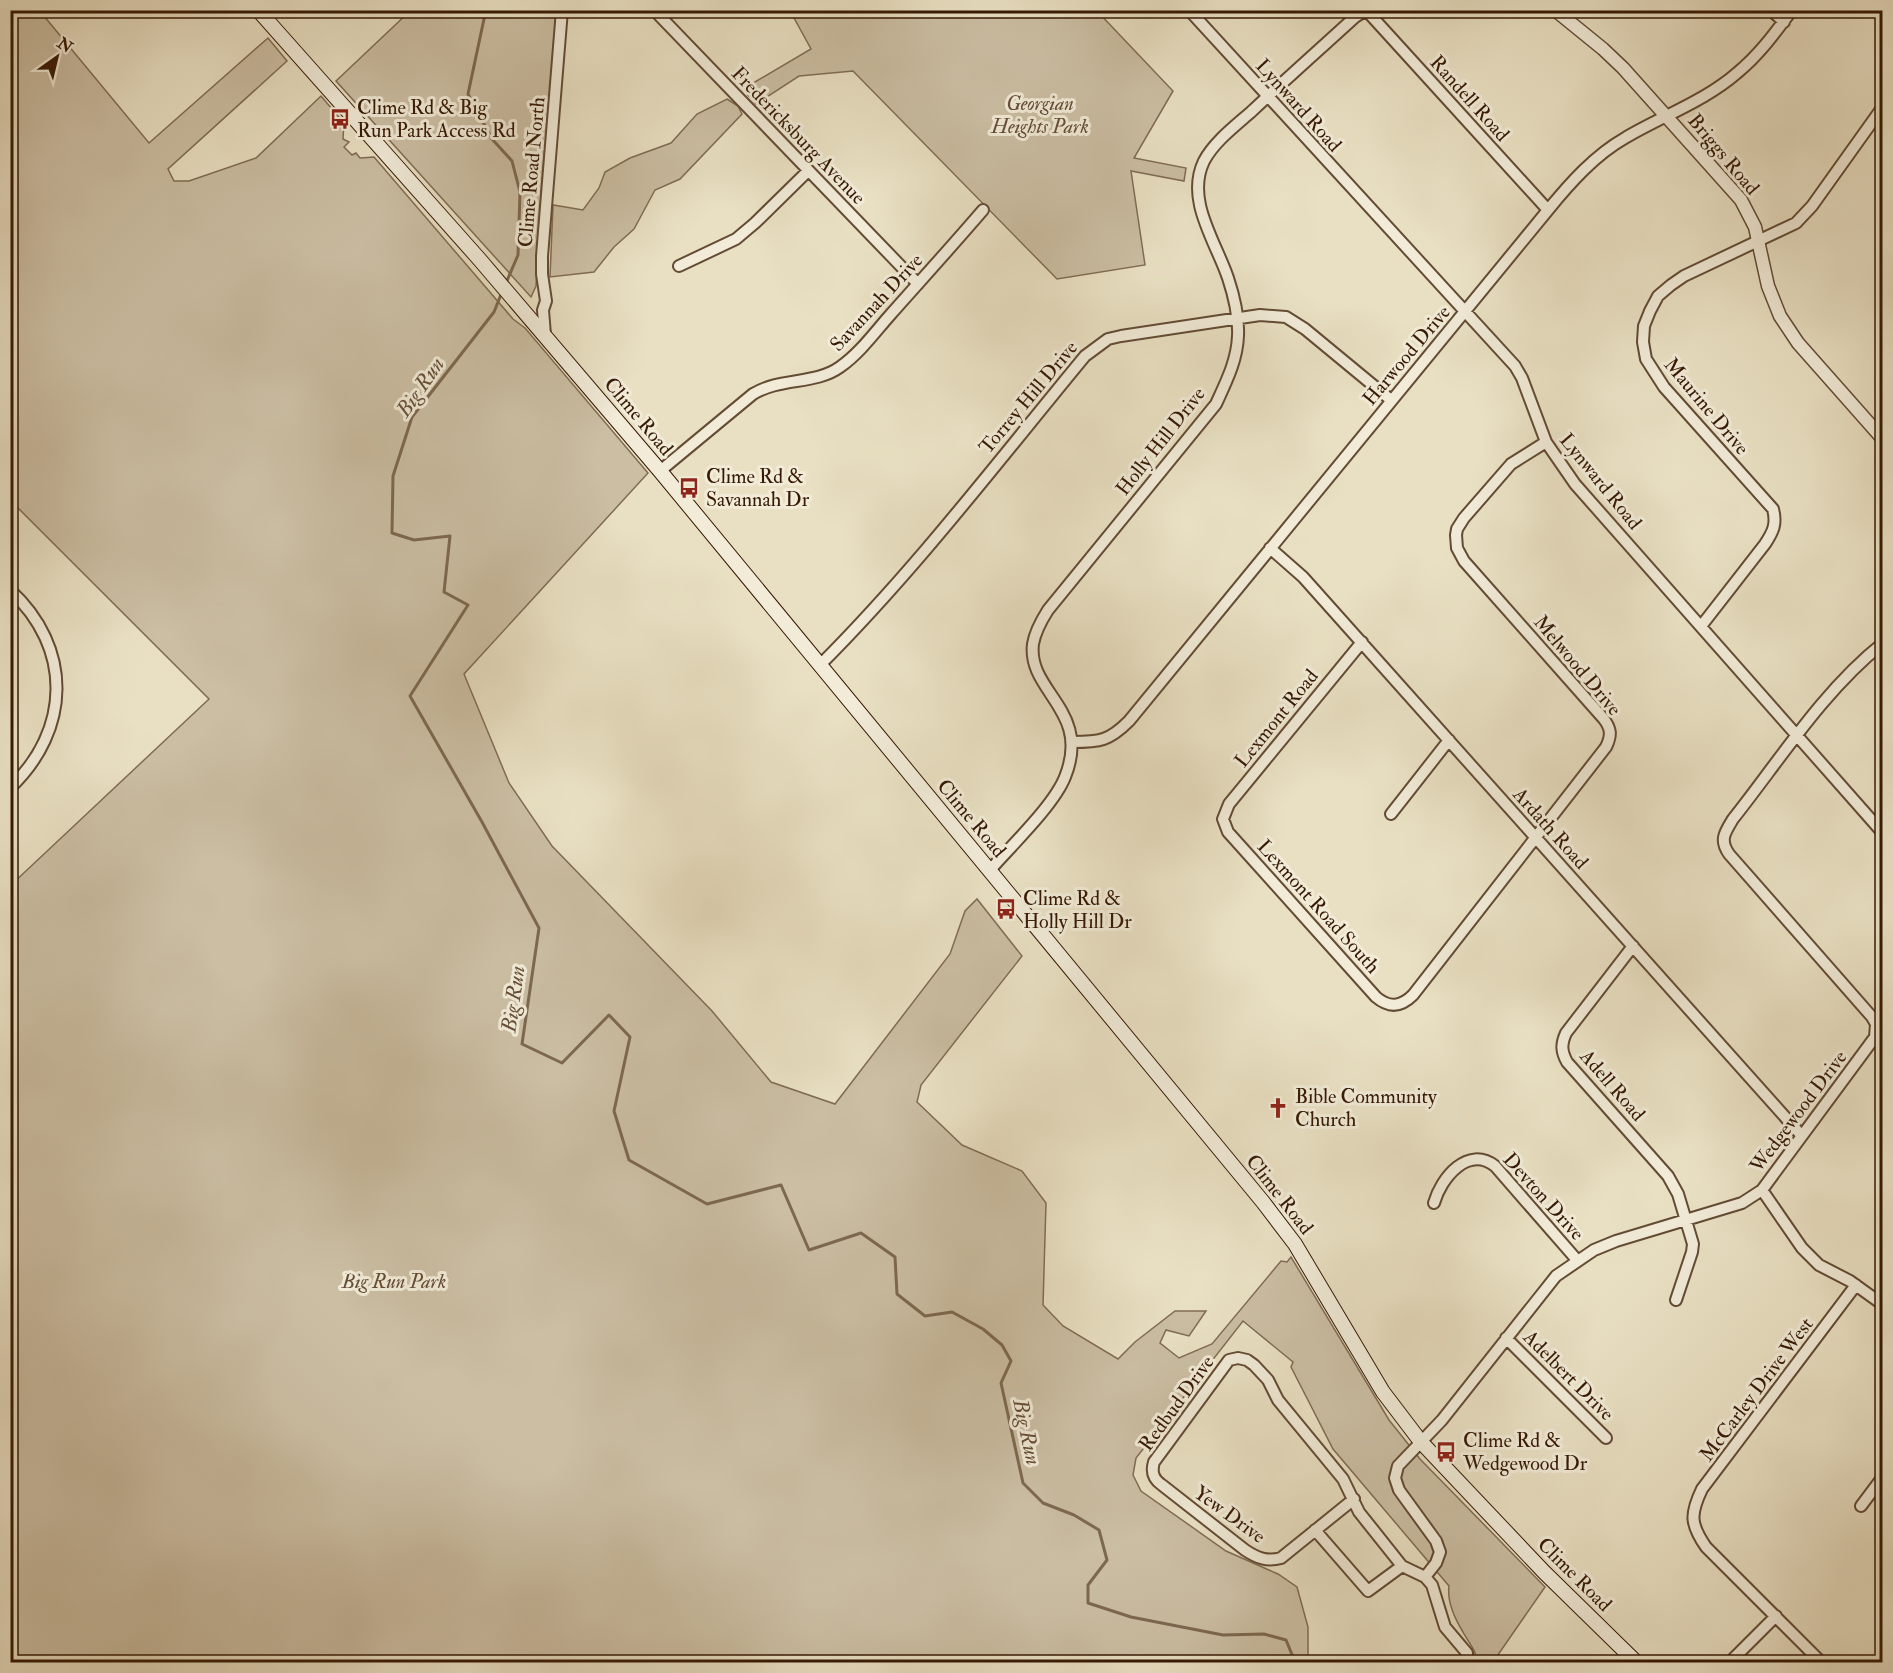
<svg xmlns="http://www.w3.org/2000/svg" width="1893" height="1673" viewBox="0 0 1893 1673" font-family="'IM FELL Double Pica',serif">
<rect width="100%" height="100%" fill="#e9e0c3"/>
<filter id="stains"><feTurbulence type="fractalNoise" baseFrequency=".00333" numOctaves="4"/><feColorMatrix values="0 0 0 0 .2 0 0 0 0 .09 0 0 0 0 .02 0 0 0 .5 -.17"/></filter>
<radialGradient id="worn" r=".72"><stop offset=".6" stop-color="#630" stop-opacity="0"/><stop offset="1" stop-color="#630" stop-opacity=".3"/></radialGradient>
<path fill="#cbbea3" stroke="#806c54" stroke-width="1.5" d="M39 10 149 143 268 38 287 61 168 169 174 181H189L256 158 321 96 344 123 343 139 349 142 344 147 352 155 356 153 360 158 374 157 513 319 525 328 648 473 464 674 509 783 552 846 712 1011 771 1082 835 1104 950 954 965 911 977 899 1022 956 921 1085 917 1102 962 1145 1022 1171 1046 1203 1043 1305 1063 1326 1118 1359 1135 1342 1175 1311H1206L1189 1336 1166 1330 1160 1343 1179 1358 1212 1344 1281 1261 1287 1262 1291 1257 1389 1420 1420 1459 1545 1587 1493 1662H1476C1478 1652 1468 1642 1463 1632 1455 1619 1447 1601 1449 1586L1333 1449 1291 1367 1293 1362 1243 1321 1136 1458 1133 1475 1141 1491 1226 1551 1278 1574 1297 1587 1308 1627V1662H11V885L209 699 11 501V11Z
M410 11H557L541 193 536 286 531 297 336 81Z
M787 11H1097L1173 91 1134 158 1186 168 1184 181 1131 171 1145 265 1057 279 853 71 799 76 756 104 746 93 748 86 811 49 794 18Z
M727 99 738 106 742 114 680 179 655 190 634 229 614 247 594 272 550 277 553 205 583 210 599 188 605 172 630 158 671 143 697 114Z"/>
<g fill="none" stroke-linecap="round" stroke-linejoin="round">
<path stroke="#7d6850" stroke-width="3" d="M489 10 484 19 468 94 492 139 512 161 520 192 518 255 506 283
M502 292 494 312 412 417 393 476 392 533 414 540 450 536 444 592 468 605 410 696 482 822 539 928 522 1044 562 1063 609 1015 630 1037 614 1111 629 1160 707 1204 781 1185 809 1250 861 1233 895 1257 897 1294 925 1316 952 1312 983 1329 1002 1345 1011 1361 1001 1383 1023 1483 1043 1503 1074 1515 1099 1530 1107 1560 1088 1585V1603L1131 1617 1223 1635 1264 1634 1286 1640 1293 1657 1291 1662"/>
<g stroke="#634b34" stroke-width="14">
<path id="minor" d="M654 10 918 284
M1189 10 1515 366 1522 378 1546 442 1575 484 1882 832
M1366 10 1548 210
M1771 10 1784 22
M679 266 736 239 755 223 808 171
M545 335 543 310 546 301 542 274V256L562 10
M660 471 753 394C781 377 815 385 840 367 860 353 875 332 891 314 922 279 953 245 983 210
M1270 548 1303 577 1802 1136
M10 590C73 648 71 730 10 788
M1702 625 1765 544C1773 532 1777 524 1773 509L1664 387 1646 359 1643 342 1644 326 1650 311 1658 296 1671 285 1684 276 1796 223 1812 206 1882 108
M1362 642 1229 804 1223 819 1228 832 1376 997C1389 1008 1401 1007 1413 995L1606 747C1612 735 1611 728 1603 718L1464 561 1457 548 1456 535 1457 529 1464 518 1511 464 1546 442
M820 665C916 569 999 460 1085 356L1108 339 1121 336 1260 315 1286 317 1305 329 1391 400
M1072 742C1100 742 1109 741 1129 721L1548 210C1570 183 1595 155 1625 138 1662 116 1705 101 1737 73 1759 55 1775 33 1792 10
M1391 814 1449 740
M990 870C1011 846 1054 805 1065 777 1092 710 1027 692 1033 644 1035 632 1041 621 1048 610L1216 404C1226 382 1237 361 1238 336 1239 316 1234 296 1228 278 1216 242 1185 200 1204 161 1214 142 1235 126 1251 112 1285 80 1320 49 1355 17L1366 10
M1633 946 1566 1033C1561 1044 1561 1051 1567 1062L1668 1176 1678 1194 1693 1244 1692 1252 1676 1300
M1762 1190 1802 1248 1819 1265 1850 1281 1882 1304
M1434 1203C1441 1178 1468 1145 1495 1166L1577 1260
M1506 1338 1606 1438
M1354 1499 1281 1558C1267 1562 1257 1558 1245 1550L1162 1485C1153 1479 1151 1472 1154 1462L1229 1360 1238 1358 1247 1360 1254 1365 1268 1380 1278 1400 1343 1479 1359 1512 1402 1566 1425 1577 1432 1585 1445 1627 1467 1653V1662
M1861 1506 1882 1478
M1315 1530 1368 1591 1402 1566
M1425 1577 1436 1563 1440 1552 1436 1541 1399 1490 1395 1478 1398 1466 1442 1420 1556 1276 1594 1250 1616 1241 1742 1203 1762 1190 1875 1037 1876 1024 1872 1017 1729 854C1719 840 1725 832 1733 819 1779 761 1824 690 1882 644
M1730 1662 1776 1616
M1821 1662 1706 1547C1690 1524 1690 1514 1702 1489L1856 1285"/>
</g>
<g stroke="#634b34" stroke-width="15">
<path id="tertiary" d="M1555 10 1603 49 1623 68 1741 200 1755 227 1768 286 1780 316 1798 343 1882 438"/>
</g>
<g stroke="#361904" stroke-width="16">
<path id="secondary" d="M258 10 480 260 660 471 1263 1202 1295 1244 1383 1392 1421 1442 1544 1572 1636 1662"/>
</g>
<use href="#minor" stroke="#f1ebd8" stroke-width="10"/>
<use href="#tertiary" stroke="#f1ebd8" stroke-width="12"/>
<use href="#secondary" stroke="#f1ebd8" stroke-width="14"/>
</g>
<defs>
<g id="bus-bare" transform="scale(1.62)"><path d="M-5-6H5V4H4V6H2V4H-2V6H-4V4H-5ZM-3.5-4V0h7V-4ZM-3.5 1.2v1.5H-2V1.2ZM2 1.2v1.5H3.5V1.2Z" fill="#8f2418" stroke="#f1ebd8" stroke-width="2.5" paint-order="stroke"/></g>
<g id="church-bare" transform="scale(1.62)"><path d="M-1.2-6h2.4v3.5h3.3v2.4h-3.3V6h-2.4V-.1h-3.3v-2.4h3.3Z" fill="#8f2418" stroke="#f1ebd8" stroke-width="2.5" paint-order="stroke"/></g>
</defs>
<g fill-rule="evenodd">
<use href="#bus-bare" x="340" y="119"/>
<use href="#bus-bare" x="689" y="488"/>
<use href="#bus-bare" x="1006" y="909"/>
<use href="#church-bare" x="1278" y="1108"/>
<use href="#bus-bare" x="1446" y="1452"/>
</g>
<g text-anchor="middle" stroke-width="6" stroke-linejoin="round" paint-order="stroke">
<g font-size="20" fill="#361904" stroke="#f1ebd8">
<text transform="translate(1470 98) rotate(48)" y="7">Randell Road</text>
<text transform="translate(1299 105) rotate(48)" y="7">Lynward Road</text>
<text transform="translate(799 135) rotate(46)" y="7">Fredericksburg Avenue</text>
<text transform="translate(1724 154) rotate(50)" y="7">Briggs Road</text>
<text transform="translate(531 172) rotate(-85)" y="7">Clime Road North</text>
<text transform="translate(876 302) rotate(-47)" y="7">Savannah Drive</text>
<text transform="translate(1406 355) rotate(-50)" y="7">Harwood Drive</text>
<text transform="translate(1028 397) rotate(-50)" y="7">Torrey Hill Drive</text>
<text transform="translate(1707 406) rotate(50)" y="7">Maurine Drive</text>
<text transform="translate(639 416) rotate(50)" y="7">Clime Road</text>
<text transform="translate(1160 441) rotate(-52)" y="7">Holly Hill Drive</text>
<text transform="translate(1601 481) rotate(51)" y="7">Lynward Road</text>
<text transform="translate(1578 665) rotate(50)" y="7">Melwood Drive</text>
<text transform="translate(1276 718) rotate(-51)" y="7">Lexmont Road</text>
<text transform="translate(972 818) rotate(50)" y="7">Clime Road</text>
<text transform="translate(1551 828) rotate(48)" y="7">Ardath Road</text>
<text transform="translate(1319 906) rotate(48)" y="7">Lexmont Road South</text>
<text transform="translate(1613 1085) rotate(49)" y="7">Adell Road</text>
<text transform="translate(1798 1111) rotate(-53)" y="7">Wedgewood Drive</text>
<text transform="translate(1280 1194) rotate(52)" y="7">Clime Road</text>
<text transform="translate(1544 1196) rotate(48)" y="7">Devton Drive</text>
<text transform="translate(1569 1375) rotate(45)" y="7">Adelbert Drive</text>
<text transform="translate(1756 1389) rotate(-53)" y="7">McCarley Drive West</text>
<text transform="translate(1176 1403) rotate(-54)" y="7">Redbud Drive</text>
<text transform="translate(1230 1514) rotate(36)" y="7">Yew Drive</text>
<text transform="translate(1575 1574) rotate(45)" y="7">Clime Road</text>
</g>
<g font-size="20" font-style="italic" fill="#634b34" stroke="#f1ebd8">
<text x="1040" y="110">Georgian<tspan x="1040" dy="23">Heights Park</tspan></text>
<text x="394" y="1288">Big Run Park</text>
</g>
<g font-size="20" fill="#361904" stroke="#f1ebd8" text-anchor="start">
<text x="357" y="114">Clime Rd &amp; Big<tspan x="357" dy="23">Run Park Access Rd</tspan></text>
<text x="706" y="483">Clime Rd &amp;<tspan x="706" dy="23">Savannah Dr</tspan></text>
<text x="1023" y="905">Clime Rd &amp;<tspan x="1023" dy="23">Holly Hill Dr</tspan></text>
<text x="1295" y="1103">Bible Community<tspan x="1295" dy="23">Church</tspan></text>
<text x="1463" y="1447">Clime Rd &amp;<tspan x="1463" dy="23">Wedgewood Dr</tspan></text>
</g>
<g font-size="21" font-style="italic" fill="#654d36" stroke="#f1ebd8">
<text transform="translate(420 387) rotate(-55)" y="7">Big Run</text>
<text transform="translate(513 999) rotate(-82)" y="7">Big Run</text>
<text transform="translate(1027 1432) rotate(78)" y="7">Big Run</text>
</g>
</g>
<rect width="1893" height="1673" fill="none" stroke="#e9e0c3" stroke-width="36"/>
<rect x="12" y="12" width="1869" height="1649" fill="none" stroke="#361904" stroke-width="3"/>
<rect x="18" y="18" width="1857" height="1637" fill="none" stroke="#361904" stroke-width="1.5"/>
<g transform="translate(57 57) rotate(34)" stroke="#f1ebd8" stroke-width="4.5" paint-order="stroke">
<path d="M0-4.5L10 22L0 15L-10 22Z" fill="#361904"/>
<text y="-9" font-size="16" font-weight="bold" text-anchor="middle" fill="#361904">N</text>
</g>
<rect width="100%" height="100%" filter="url(#stains)"/>
<rect width="100%" height="100%" fill="url(#worn)"/>
</svg>
